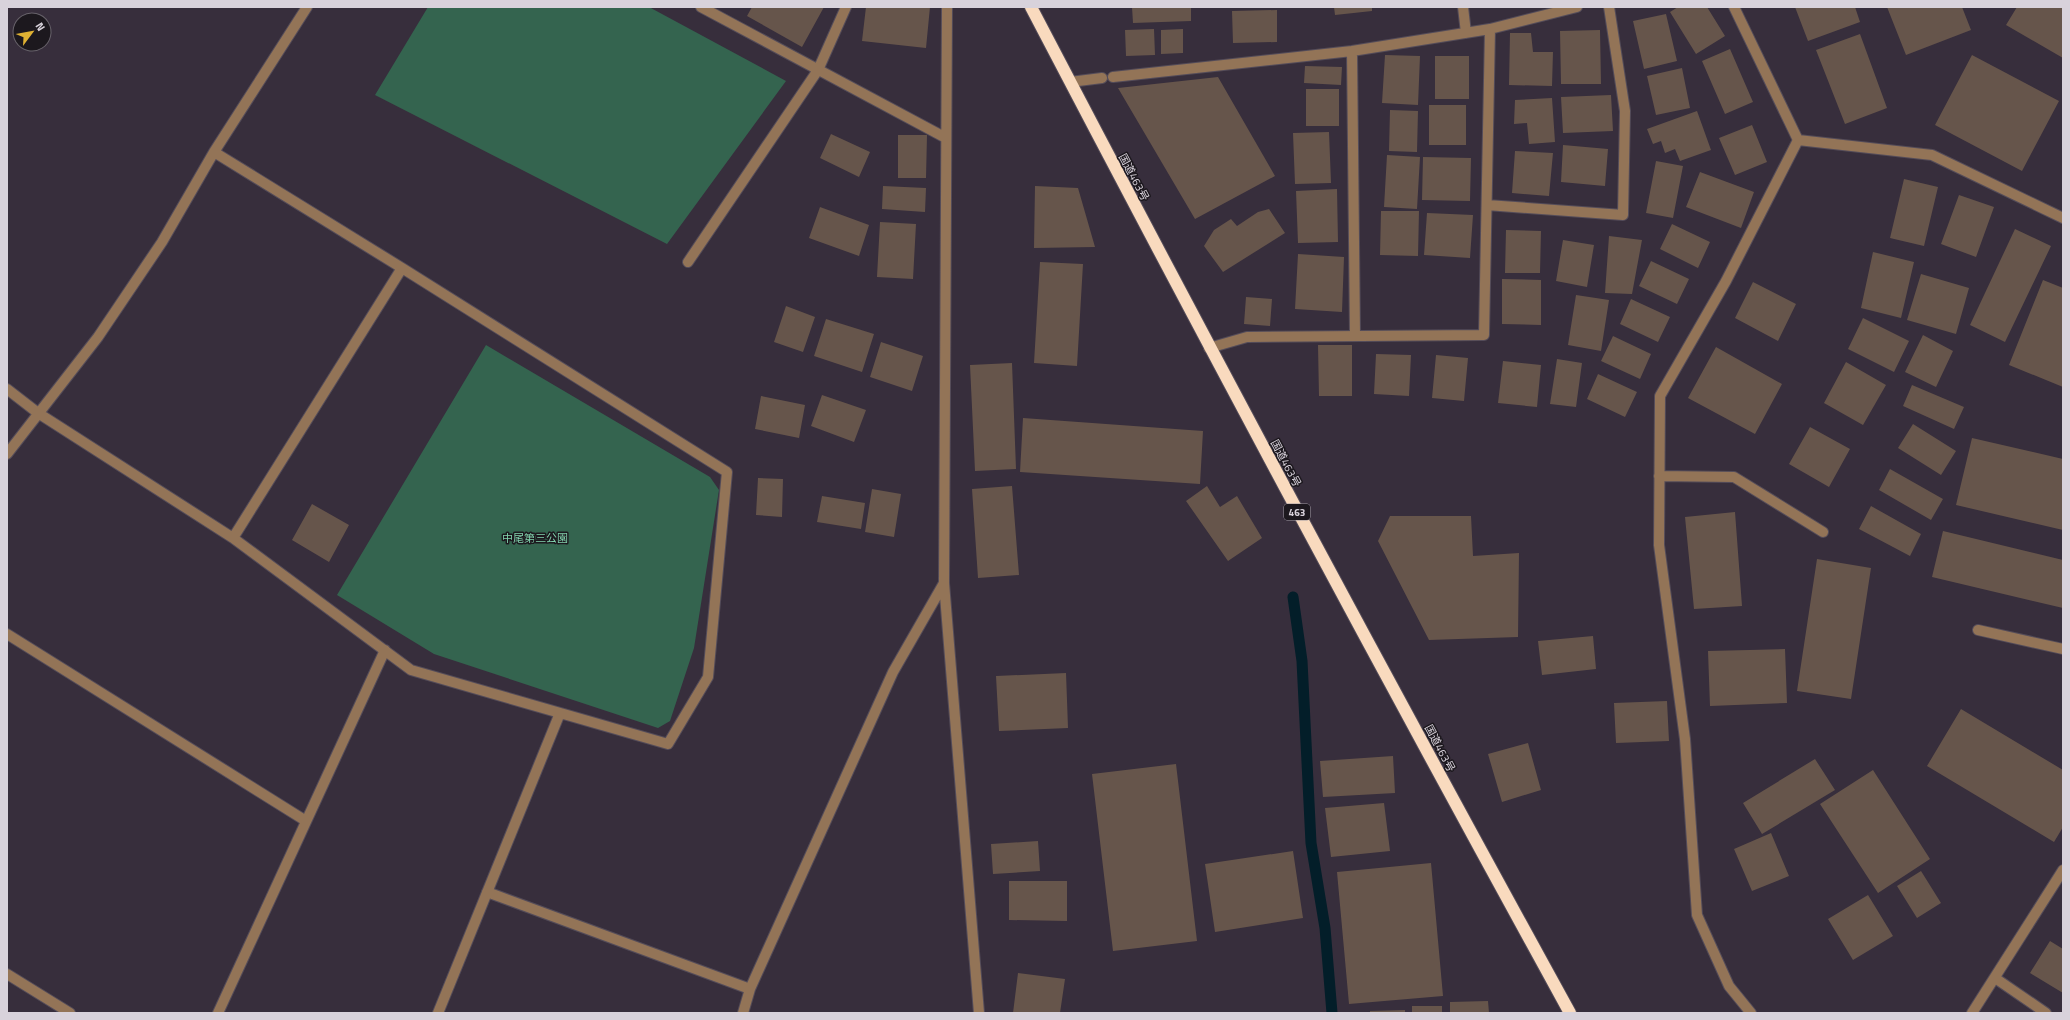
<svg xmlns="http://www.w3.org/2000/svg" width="2070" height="1020" viewBox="0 0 2070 1020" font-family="'Titillium Web','Noto Sans JP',sans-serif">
<rect width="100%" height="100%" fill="#372e3c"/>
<path fill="#34644f" d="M428 7H649L786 81 667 244 375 95Z
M486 345 710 477 719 490 694 648 670 721 658 728 434 654 337 595Z"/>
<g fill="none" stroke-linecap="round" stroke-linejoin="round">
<path stroke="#031e29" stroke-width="11" d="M1293 597 1302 661 1311 843 1325 928 1332 1013"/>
</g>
<path fill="#66554b" d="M752 7H824L802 47 747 16Z
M866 7H930L926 48 862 41Z
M1132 7H1191V21L1133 23Z
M1334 7H1372V11L1335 15Z
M1678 7H1707L1725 36 1696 54 1670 12Z
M1795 7H1855L1860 22 1808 41Z
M1887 7H1962L1971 30 1906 55Z
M2017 7H2063V58L2006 25Z
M1277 10V42L1233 43 1232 11Z
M1666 14 1677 61 1644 69 1633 21Z
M1154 29 1155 55 1126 56 1125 30Z
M1183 29V53L1161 54V30Z
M1600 30 1601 84H1561L1560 31Z
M1510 33H1531L1533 52H1553L1552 86 1509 85Z
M1860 34 1887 108 1845 124 1816 50Z
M1730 49 1753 102 1725 114 1702 61Z
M1385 55 1420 56 1418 105 1382 103Z
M1972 55 2059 101 2022 171 1935 125Z
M1435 56H1469V99H1435Z
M1305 66 1342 67 1341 85 1304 83Z
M1682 68 1690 108 1656 115 1647 76Z
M1218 77 1275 176 1195 219 1118 88Z
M1306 89H1339V126H1306Z
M1611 95 1613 131 1563 133 1561 97Z
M1552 98 1555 142 1529 144 1527 123 1514 124 1515 100Z
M1429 105H1466V145H1429Z
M1390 110 1418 111 1417 152 1389 151Z
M1697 111 1711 150 1680 161 1675 149 1665 153 1661 141 1653 144 1647 129Z
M1752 125 1767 162 1735 175 1719 138Z
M1329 132 1331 183 1295 184 1293 133Z
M831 134 870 152 859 177 820 158Z
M898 135H927L926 178H898Z
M1563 145 1608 149 1605 186 1561 182Z
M1515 151 1553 153 1549 196 1512 193Z
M1387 155 1420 157 1417 209 1384 207Z
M1423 157 1471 158 1470 201 1422 200Z
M1656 161 1683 166 1673 218 1646 213Z
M1700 172 1754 192 1741 228 1686 207Z
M1904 179 1938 187 1924 246 1890 238Z
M883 186 926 188 925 212 882 209Z
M1035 186 1078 188 1095 247 1034 248Z
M1337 189 1338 242 1298 243 1296 191Z
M1959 195 1994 207 1976 257 1941 244Z
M820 207 869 225 859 256 809 238Z
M1269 209 1285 233 1223 272 1204 246 1214 230 1231 219 1237 226 1258 212Z
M1381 211H1419L1418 256 1380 255Z
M1427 213 1473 215 1470 258 1424 255Z
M880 222 916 224 913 279 877 277Z
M1672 224 1710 242 1698 268 1660 249Z
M2015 229 2051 246 2005 342 1970 325Z
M1506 230 1541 231 1540 273H1505Z
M1609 236 1642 240 1632 294 1605 293Z
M1563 240 1594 245 1587 287 1556 281Z
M1873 252 1914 262 1901 318 1861 308Z
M1298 254 1344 257 1342 312 1295 309Z
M1651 261 1689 279 1677 304 1639 286Z
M1040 262 1083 264 1077 366 1034 363Z
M1921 274 1969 288 1956 334 1907 320Z
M1502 279 1541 280V325L1502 324Z
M2043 280 2063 288V387L2009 365Z
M1753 282 1796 304 1778 341 1735 318Z
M1576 295 1609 300 1601 351 1568 345Z
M1246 297 1272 299 1270 326 1244 324Z
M1631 299 1670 317 1658 342 1620 324Z
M786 306 815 317 803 352 774 342Z
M1863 318 1909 341 1894 372 1848 349Z
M826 319 874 334 862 372 814 356Z
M1923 335 1953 351 1936 387 1905 372Z
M1613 336 1651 354 1640 379 1601 361Z
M881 342 923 356 912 391 870 377Z
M1318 345H1352V396H1319Z
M1716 347 1782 384 1755 434 1688 398Z
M1376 354 1411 355 1409 396 1374 394Z
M1436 355 1468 358 1464 401 1432 398Z
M1557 359 1582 363 1576 407 1550 404Z
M1503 361 1541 365 1537 407 1498 403Z
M1846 362 1886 385 1863 425 1824 403Z
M1012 363 1016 469 975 471 970 365Z
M1598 374 1637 392 1625 417 1587 399Z
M1912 385 1964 407 1954 429 1903 406Z
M822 395 866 410 854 442 811 426Z
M761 396 805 405 799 438 755 429Z
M1023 418 1203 431 1200 484 1020 472Z
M1913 424 1956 451 1941 475 1898 448Z
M1810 427 1850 449 1829 487 1789 464Z
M1972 438 2063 459V530L1956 505Z
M1890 469 1943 499 1931 520 1879 490Z
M758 478 783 479 782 517 756 515Z
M1012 486 1019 575 978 578 972 489Z
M1207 486 1220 507 1237 496 1262 538 1228 561 1186 501Z
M872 489 901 494 894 537 865 532Z
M822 496 865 503 861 529 817 522Z
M312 504 349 525 329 562 292 540Z
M1871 506 1921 534 1910 556 1859 529Z
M1735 512 1742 606 1694 609 1685 517Z
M1390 516H1471L1473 556 1519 553 1518 637 1429 640 1378 541Z
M1943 531 2063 560V608L1932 577Z
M1817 559 1871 568 1851 699 1797 691Z
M1593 636 1596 669 1542 675 1538 641Z
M1785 649 1787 703 1710 706 1708 651Z
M1066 673 1068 728 999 731 996 676Z
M1667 701 1669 741 1616 743 1614 703Z
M1961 709 2063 770V827L2054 842 1927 766Z
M1528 743 1541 790 1502 802 1488 754Z
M1393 756 1395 793 1323 797 1320 761Z
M1815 759 1835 790 1762 834 1743 803Z
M1176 764 1197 941 1113 951 1092 774Z
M1873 770 1930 859 1878 893 1820 804Z
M1384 803 1390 851 1331 857 1325 808Z
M1771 833 1789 876 1752 891 1734 849Z
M1038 841 1040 871 993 874 991 844Z
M1293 851 1303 918 1215 932 1205 864Z
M1431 863 1443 996 1349 1004 1337 872Z
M1921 871 1941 903 1917 918 1897 886Z
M1009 881H1067V921L1009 920Z
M1868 895 1893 936 1853 960 1828 919Z
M2050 941 2063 949V993L2030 973Z
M1018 973 1065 979 1060 1013H1013Z
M1488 1001 1489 1013H1450V1002Z
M1412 1006H1442V1013H1412Z
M1405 1010V1013H1370V1011Z"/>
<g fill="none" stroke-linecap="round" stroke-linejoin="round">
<g stroke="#544c59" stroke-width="12">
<path id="minor" d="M701 7 946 138
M947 7 944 583 979 1013
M1463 7 1466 33
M1734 7 1798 140 1726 281 1660 396 1659 545 1685 739 1697 915 1729 986 1751 1013
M1352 51 1355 336
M1113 77 1352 51 1490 29 1577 7
M1070 82 1102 78
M1798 140 1932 155 2063 218
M1487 205 1623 215 1625 111 1609 7
M688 262 818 70 846 7
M1209 348 1247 337 1484 335 1490 29
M7 389 38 413 233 538 411 670 668 744 708 677 727 472 402 268 214 152
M7 454 98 337 162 242 214 152 307 7
M1659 476 1734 477 1823 532
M233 538 402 268
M1978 630 2063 649
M7 634 306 821
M487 892 750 989
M7 974 70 1013
M1995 978 2046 1013
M218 1013 385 650
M438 1013 560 713
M743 1013 750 989 893 672 944 583
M1972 1013 2063 870"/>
</g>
<g stroke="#544c59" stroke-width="14">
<path id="highway" d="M1031 7C1207 344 1387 680 1570 1013"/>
</g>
<use href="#minor" stroke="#937457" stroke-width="10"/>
<use href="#highway" stroke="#f9dabe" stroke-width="12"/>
</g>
<g text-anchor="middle" stroke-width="3" stroke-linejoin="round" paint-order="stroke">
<rect fill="#1c181e" stroke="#a09aa2" stroke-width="1" x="1284" y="504" width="26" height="16" rx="3"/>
<g font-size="10" font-weight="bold" fill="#d8d2db">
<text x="1297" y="516">463</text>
</g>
<g font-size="11" fill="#d8d2db" stroke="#1c181e">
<text transform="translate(1134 177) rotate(62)" y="4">国道463号</text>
<text transform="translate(1286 463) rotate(62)" y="4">国道463号</text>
<text transform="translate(1440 748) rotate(62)" y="4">国道463号</text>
</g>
<g font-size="11" fill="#82d3ae" stroke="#1c181e">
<text x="535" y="542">中尾第三公園</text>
</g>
</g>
<rect width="2070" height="1020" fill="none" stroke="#d8d2db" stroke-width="16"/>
<g transform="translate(32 32) rotate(58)"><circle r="19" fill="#1c181e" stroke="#67626a"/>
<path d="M0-3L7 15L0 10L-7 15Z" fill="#dfb133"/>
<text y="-6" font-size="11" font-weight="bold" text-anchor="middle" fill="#d8d2db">N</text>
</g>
</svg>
